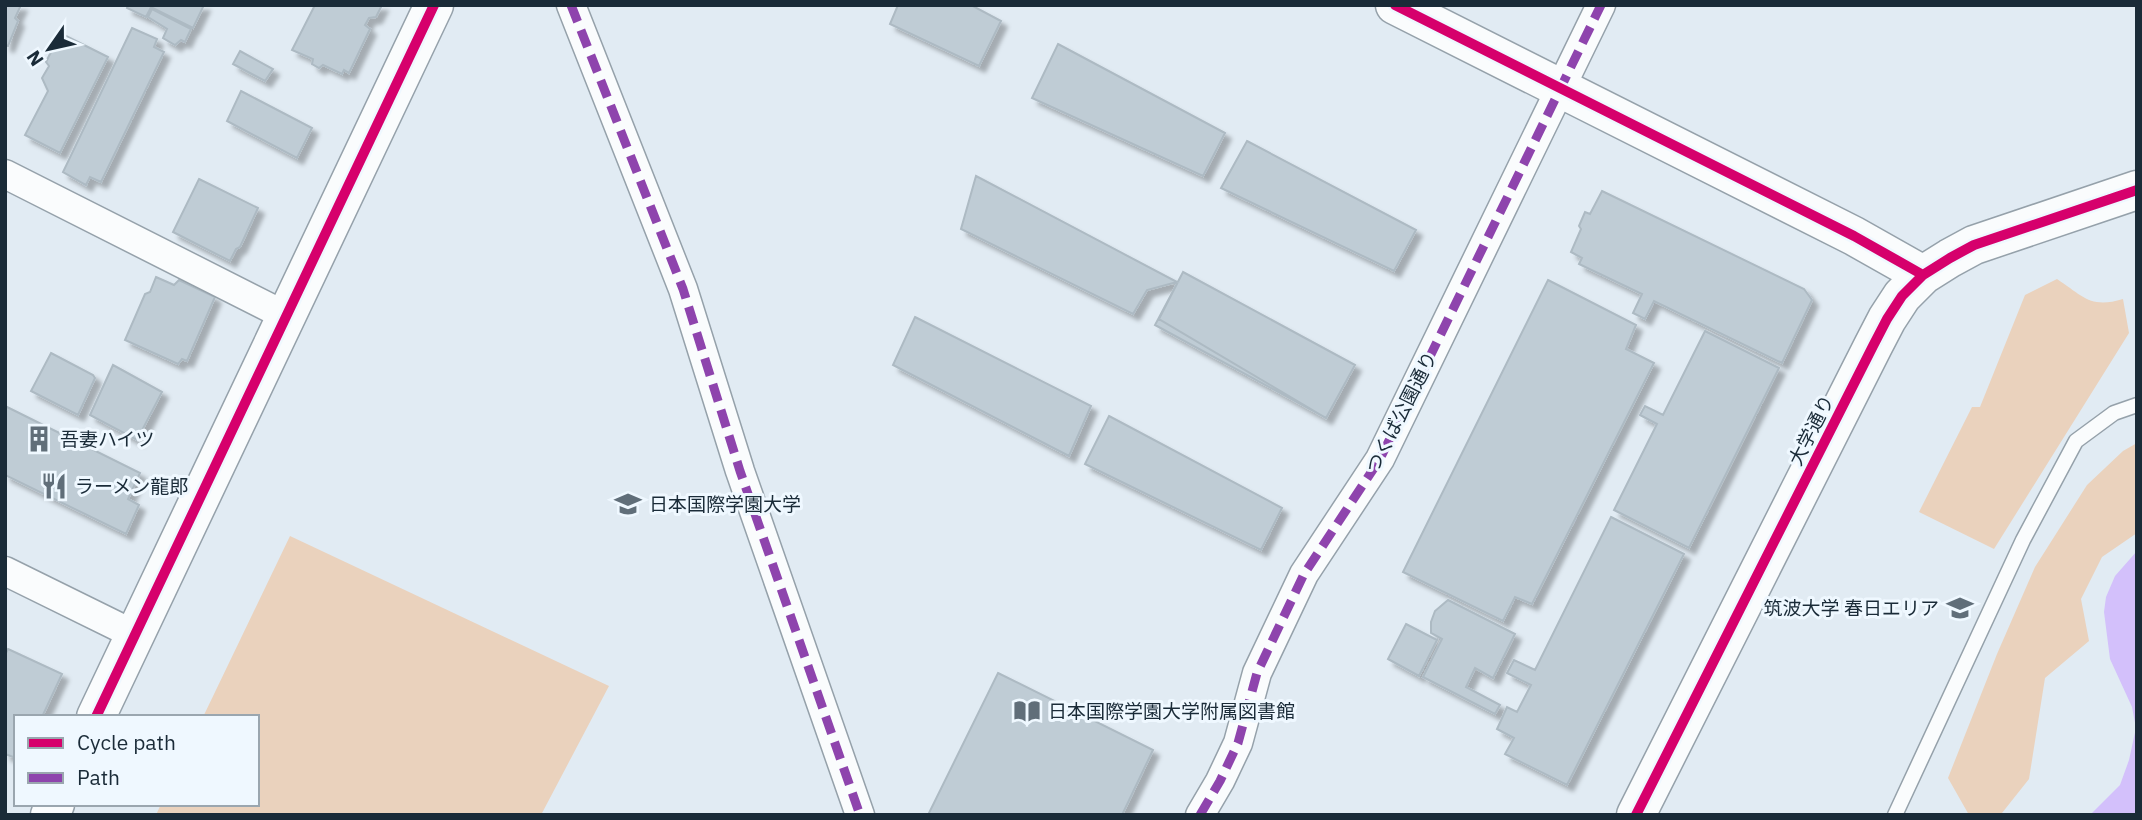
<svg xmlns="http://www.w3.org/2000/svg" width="2142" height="820" viewBox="0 0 2142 820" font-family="'IBM Plex Sans','Noto Sans JP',sans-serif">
<defs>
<filter id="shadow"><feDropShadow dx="6" dy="6" stdDeviation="2" flood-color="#0004"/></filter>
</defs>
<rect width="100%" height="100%" fill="#e1ebf3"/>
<path fill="#ead2bd" d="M2057 279C2083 296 2090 309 2123 299L2129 333 1994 549 1919 512 1972 407H1980L2025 295Z
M2137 443V533L2102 557 2081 599 2089 641 2045 678 2029 779 2002 813 1969 815 1948 778 1997 654 2035 567 2087 485 2123 451Z
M290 536 609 686 541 815H156L161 804H257V717H203Z"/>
<path fill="#d3c0fb" d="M2137 551V815H2090L2120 785 2129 760 2136 728 2132 707 2110 659 2104 612 2106 597 2115 576Z"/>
<path fill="#bfccd5" stroke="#adbac3" stroke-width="2" filter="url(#shadow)" d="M5 5H21L15 18 18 21 8 46 5 45Z
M128 5H204L193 28 151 7 146 17 127 8Z
M315 5H382L376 17 369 18 365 25 370 29 349 73 344 70 342 74 323 65 319 68 312 64 313 59 292 50Z
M898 5H971L1001 21 979 66 890 24Z
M152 9 191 29 185 42 181 40 175 45 163 38 167 29 148 17Z
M132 28 157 39 154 47 164 52 101 182 90 177 86 185 63 172Z
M62 34 108 57 60 153 25 135 48 91 42 78 49 66 46 62 59 36Z
M1058 44 1225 133 1203 176 1032 98Z
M240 51 273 69 265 81 233 64Z
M241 91 312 128 297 158 227 121Z
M1247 141 1416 230 1394 271 1221 188Z
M976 176 1177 282 1147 290 1133 314 961 229Z
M199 179 258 208 240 247 236 249 230 261 173 232Z
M1602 191 1804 289 1812 300 1782 363 1654 301 1645 319 1633 313 1642 294 1579 264 1582 258 1571 252 1581 229 1579 226 1585 212 1590 214Z
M1183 272 1355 365 1326 418 1159 319Z
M1183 272 1355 365 1326 418 1155 325Z
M156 277 174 285 179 280 215 297 187 361 182 359 178 364 125 340 145 294 150 292Z
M1548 280 1636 325 1626 349 1654 363 1532 604 1515 597 1503 621 1403 572Z
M915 317 1091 406 1069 456 893 365Z
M1705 331 1779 368 1689 548 1614 510 1657 424 1640 415 1645 406 1663 415Z
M51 353 93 375 95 378 78 415 31 391Z
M113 365 162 392 137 440 90 415Z
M5 406 140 473 128 499 139 505 126 534 5 475Z
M1109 416 1282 508 1261 550 1085 464Z
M1611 517 1684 554 1567 785 1505 754 1514 738 1497 729 1507 707 1517 712 1531 685 1507 673 1514 660 1535 670Z
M1448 600 1515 634 1493 678 1475 668 1466 687 1500 705 1495 714 1423 677 1442 639 1431 633V622L1435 611Z
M1406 624 1437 640 1419 676 1388 659Z
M8 649 62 674 42 717H16V758L5 754V655Z
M998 673 1153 750 1122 815H928Z"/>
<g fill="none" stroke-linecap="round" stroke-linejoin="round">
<g stroke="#95a1aa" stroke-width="17">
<path id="lane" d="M1895 815 2023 540 2076 441 2114 413 2137 405"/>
</g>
<g stroke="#95a1aa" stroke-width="31">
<path id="street" d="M571 5 683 289 740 471 860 815
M5 174 286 316
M5 571 135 635
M1200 815 1220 781 1238 743 1257 673 1304 574 1380 459 1601 5"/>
</g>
<g stroke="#95a1aa" stroke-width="41">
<path id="secondary" d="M1395 5 1854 236 1923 275
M96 717 434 5
M50 815 55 804
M1636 815 1873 346 1887 319 1902 296 1923 275 1950 258 1974 245 2137 190"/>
</g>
<use href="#lane" stroke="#fafcfd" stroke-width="14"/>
<use href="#street" stroke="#fafcfd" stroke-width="28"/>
<use href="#secondary" stroke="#fafcfd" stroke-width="38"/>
<path stroke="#8e44ad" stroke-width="9" stroke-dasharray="18 9" stroke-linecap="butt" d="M571 5 683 289 740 471 860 815
M1200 815 1220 781 1238 743 1257 673 1304 574 1380 459 1601 5"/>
<g stroke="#eff8ff" stroke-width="15">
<path id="cycleway" d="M1395 5 1854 236 1923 275
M96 717 434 5
M1636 815 1873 346 1887 319 1902 296 1923 275 1950 258 1974 245 2137 190"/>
</g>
<use href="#cycleway" stroke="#d6006c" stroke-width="10"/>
</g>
<defs>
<g id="building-bare" transform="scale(2.1)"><path d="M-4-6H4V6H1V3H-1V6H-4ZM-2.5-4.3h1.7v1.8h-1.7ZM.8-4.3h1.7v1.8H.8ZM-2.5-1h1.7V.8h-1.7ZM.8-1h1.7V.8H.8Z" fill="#606e79" stroke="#eff8ff" stroke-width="2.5" paint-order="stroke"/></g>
<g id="restaurant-bare" transform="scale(2.1)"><path d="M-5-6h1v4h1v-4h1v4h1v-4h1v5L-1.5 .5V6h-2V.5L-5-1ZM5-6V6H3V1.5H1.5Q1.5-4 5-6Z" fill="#606e79" stroke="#eff8ff" stroke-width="2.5" paint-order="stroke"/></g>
<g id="university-bare" transform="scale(2.1)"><path d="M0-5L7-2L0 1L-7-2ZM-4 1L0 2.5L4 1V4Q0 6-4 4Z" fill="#606e79" stroke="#eff8ff" stroke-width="2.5" paint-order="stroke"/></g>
<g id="library-bare" transform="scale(2.1)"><path d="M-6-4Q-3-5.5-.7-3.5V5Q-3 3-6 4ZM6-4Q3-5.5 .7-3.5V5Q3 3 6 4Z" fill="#606e79" stroke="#eff8ff" stroke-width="2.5" paint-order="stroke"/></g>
</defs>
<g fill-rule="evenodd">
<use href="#building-bare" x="39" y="439"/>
<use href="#restaurant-bare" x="54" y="486"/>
<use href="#university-bare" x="628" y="504"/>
<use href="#university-bare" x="1960" y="608"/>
<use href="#library-bare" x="1027" y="711"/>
</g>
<g text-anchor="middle" stroke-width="6" stroke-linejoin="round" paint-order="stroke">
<g font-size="19" fill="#1a2b38" stroke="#eff8ff">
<text transform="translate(1401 412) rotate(-63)" y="7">つくば公園通り</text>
<text transform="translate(1811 430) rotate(-63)" y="7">大学通り</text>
</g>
<g font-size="19" fill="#1a2b38" stroke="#eff8ff" text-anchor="start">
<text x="60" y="446">吾妻ハイツ</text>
<text x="75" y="493">ラーメン龍郎</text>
<text x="649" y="511">日本国際学園大学</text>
<text x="1939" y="615" text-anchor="end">筑波大学 春日エリア</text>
<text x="1048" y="718">日本国際学園大学附属図書館</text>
</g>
</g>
<rect width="2142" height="820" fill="none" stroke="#1a2b38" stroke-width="14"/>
<rect x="14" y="715" width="245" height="91" fill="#eff8ff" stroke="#9aa6af" stroke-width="2"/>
<rect x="28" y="738" width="35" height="10" fill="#d6006c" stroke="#9aa6af" stroke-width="2"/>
<text x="77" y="750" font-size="21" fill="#1a2b38">Cycle path</text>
<rect x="28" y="773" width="35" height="10" fill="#8e44ad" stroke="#9aa6af" stroke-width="2"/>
<text x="77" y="785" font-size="21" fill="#1a2b38">Path</text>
<g transform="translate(49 49) rotate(236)" stroke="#eff8ff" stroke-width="5" paint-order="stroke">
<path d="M0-5L12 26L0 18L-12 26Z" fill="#1a2b38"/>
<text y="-10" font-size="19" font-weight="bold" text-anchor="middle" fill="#1a2b38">N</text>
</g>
</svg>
